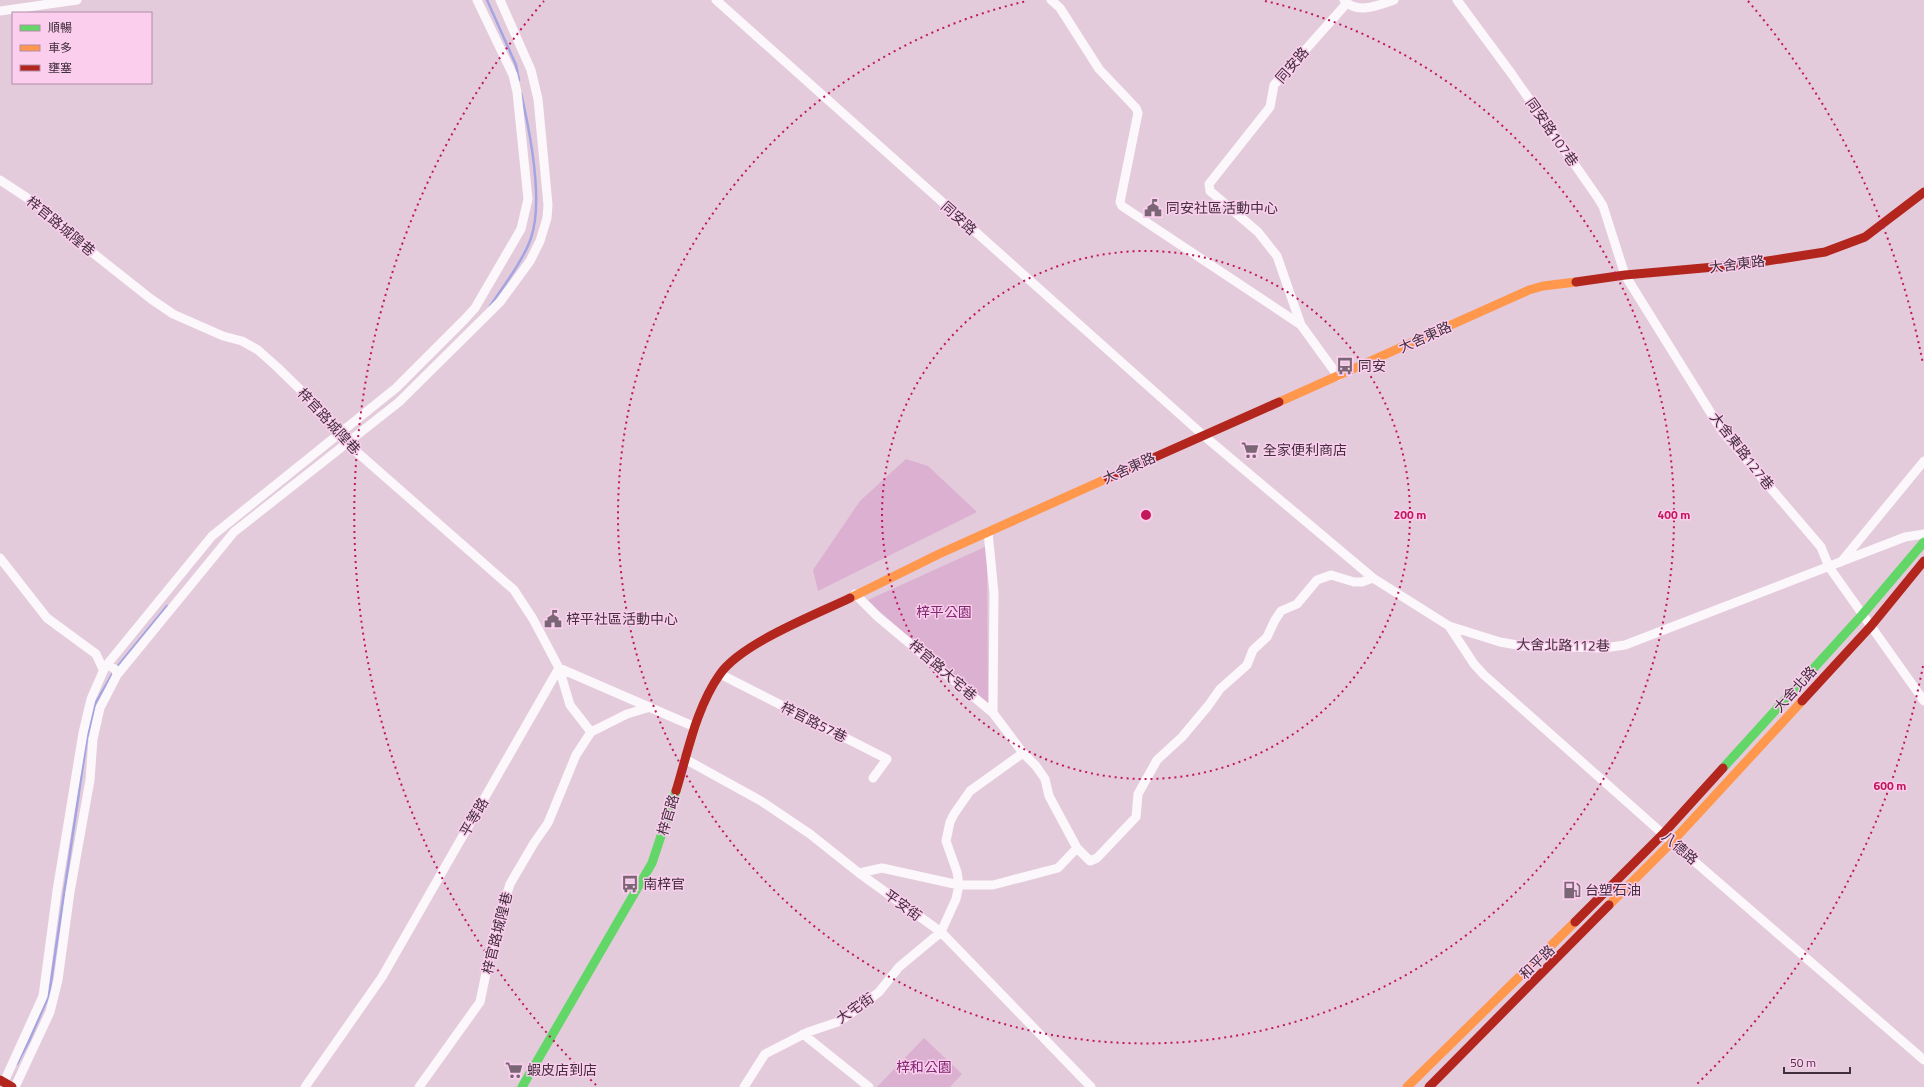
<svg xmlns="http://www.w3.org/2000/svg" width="1924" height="1087" viewBox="0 0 1924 1087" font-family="'Titillium Web','Noto Sans TC',sans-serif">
<rect width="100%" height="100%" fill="#e3cbdc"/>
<path fill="#dbb0d0" d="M906 459 928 466 977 512 818 591 813 570 860 501Z
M987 546 988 705 877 609 868 600Z
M924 1038 962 1074 950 1087H877Z"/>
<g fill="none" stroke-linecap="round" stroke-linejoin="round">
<path stroke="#a3a4e2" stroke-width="2.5" d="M487 0 516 65 519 80
M490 306C503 287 524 259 531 238 544 200 530 132 521 93
M117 667 167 606
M17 1064 29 1041 49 995 87 738 95 704 114 671"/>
<path stroke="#fbf7fa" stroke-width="9" d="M716 0 1203 435 1373 578 1449 626 1500 642 1523 646 1604 648 1625 645 1905 537 1924 534
M1051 0 1060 8 1099 69 1136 108 1138 113 1120 202 1122 206 1301 325 1338 376
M1344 0C1357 15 1379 5 1394 0
M1457 0 1511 73 1598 198 1603 206 1625 275 1722 431 1821 547 1829 567 1924 701
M0 11 77 0
M0 180 44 209 79 242 151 299 173 314 223 336 242 341 258 350 277 367 311 400 358 453 514 590 533 619 559 668 570 705 591 732
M1301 325 1277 256 1258 232 1210 191 1209 184 1270 107 1274 85 1347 3
M988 532 994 593 993 713
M0 558 47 618 96 654 102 667 110 666 116 670 117 675
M1841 562 1924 461
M855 594 878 617 993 713 1023 753 1036 766 1045 779 1049 796 1077 848 1090 861 1097 858 1136 817 1138 794 1157 760 1182 737 1208 706 1220 689 1247 665 1253 650 1267 637 1275 620 1281 611 1297 604 1317 580 1331 575 1354 582H1362L1373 578
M1449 626 1474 664 1484 675 1672 842 1924 1060
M720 674 887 759 873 778
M685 759 761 801 810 834 859 873 941 932 1091 1087
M859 873 882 868 959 885H993L1058 868 1077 848
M803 1034 869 1087
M4 1082 43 996 57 891 83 733 91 699 105 667 212 536 396 388 464 320 475 308 521 229 528 199 517 92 513 75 477 0
M15 1087 50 1012 58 980 70 892 90 780 93 739 100 708 117 675 234 532 399 402 500 302 530 261 540 241 547 218 548 205 538 99 531 70 500 0
M305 1087 382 977 559 668 695 727
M419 1087 480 1002 494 935 510 884 534 843 548 823 576 755 591 732 627 714 647 708
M744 1087 765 1054 808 1032 838 1022 853 1012 879 992 899 967 941 932 956 899 959 885 957 872 946 841 950 822 954 814 970 791 1023 753"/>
<path stroke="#63d668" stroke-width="9" d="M1723 768 1862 615 1924 542
M522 1087 652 863 676 791"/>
<path stroke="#ff974d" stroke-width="9" d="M1279 402 1529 290 1543 286 1576 282
M850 598 939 554 1108 478
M1609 905 1672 842 1802 701
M1407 1087 1575 922"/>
<path stroke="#b3261e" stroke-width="9" d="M1576 282 1625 275 1748 264 1825 252 1865 237 1924 192
M1108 478 1279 402
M1802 701 1871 626 1924 561
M676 791C688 752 696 708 720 674 742 643 815 615 850 598
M1575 922 1663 834 1723 768
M0 1080 12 1087
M1429 1087 1609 905"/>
</g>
<g fill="none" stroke="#c2185b" stroke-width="2" stroke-dasharray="2 4">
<circle cx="1146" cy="515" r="264"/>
<path d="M1265 1A528 528 0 1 1 1027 1"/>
<path d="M1923 666A792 792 0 0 1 1696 1085M596 1085A792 792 0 0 1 544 1M1748 1A792 792 0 0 1 1923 364"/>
</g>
<defs>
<g id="civic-bare" transform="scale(1.38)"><path d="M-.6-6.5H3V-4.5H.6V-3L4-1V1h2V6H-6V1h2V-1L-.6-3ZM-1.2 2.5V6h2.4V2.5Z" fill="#7a6674" stroke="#fbceee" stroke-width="2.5" paint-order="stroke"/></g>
<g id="bus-bare" transform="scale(1.38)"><path d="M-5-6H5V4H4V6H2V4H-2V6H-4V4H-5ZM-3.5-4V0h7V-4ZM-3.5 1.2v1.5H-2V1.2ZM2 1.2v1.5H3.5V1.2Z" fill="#7a6674" stroke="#fbceee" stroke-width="2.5" paint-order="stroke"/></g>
<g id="supermarket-bare" transform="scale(1.38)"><path d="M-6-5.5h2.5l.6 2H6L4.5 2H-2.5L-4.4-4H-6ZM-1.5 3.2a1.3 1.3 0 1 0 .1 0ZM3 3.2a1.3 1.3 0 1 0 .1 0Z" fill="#7a6674" stroke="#fbceee" stroke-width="2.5" paint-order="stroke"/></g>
<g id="fuel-bare" transform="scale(1.38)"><path d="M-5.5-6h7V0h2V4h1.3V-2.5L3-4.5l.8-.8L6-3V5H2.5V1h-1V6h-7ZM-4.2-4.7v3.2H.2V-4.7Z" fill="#7a6674" stroke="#fbceee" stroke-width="2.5" paint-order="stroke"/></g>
</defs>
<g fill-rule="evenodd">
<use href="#civic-bare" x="1153" y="208"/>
<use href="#bus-bare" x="1345" y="366"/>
<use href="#supermarket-bare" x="1250" y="450"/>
<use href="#civic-bare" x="553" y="619"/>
<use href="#bus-bare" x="630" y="884"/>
<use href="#fuel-bare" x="1572" y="890"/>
<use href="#supermarket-bare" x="514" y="1070"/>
</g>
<g text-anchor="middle" stroke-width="3" stroke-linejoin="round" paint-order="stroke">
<g font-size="14" fill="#412f3c" stroke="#fbceee">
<text transform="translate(1292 65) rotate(-49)" y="5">同安路</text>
<text transform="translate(1552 132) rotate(55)" y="5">同安路107巷</text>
<text transform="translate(959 218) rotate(42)" y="5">同安路</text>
<text transform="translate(61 226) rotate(40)" y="5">梓官路城隍巷</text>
<text transform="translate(1737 264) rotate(-7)" y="5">大舍東路</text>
<text transform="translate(1425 337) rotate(-24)" y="5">大舍東路</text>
<text transform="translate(329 421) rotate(47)" y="5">梓官路城隍巷</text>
<text transform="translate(1742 451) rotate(52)" y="5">大舍東路127巷</text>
<text transform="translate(1129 468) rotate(-24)" y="5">大舍東路</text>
<text transform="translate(1563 645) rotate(1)" y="5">大舍北路112巷</text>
<text transform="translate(943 670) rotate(41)" y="5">梓官路大宅巷</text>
<text transform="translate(1795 689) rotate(-48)" y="5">大舍北路</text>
<text transform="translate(814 722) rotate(27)" y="5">梓官路57巷</text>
<text transform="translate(668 815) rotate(-73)" y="5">梓官路</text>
<text transform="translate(474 817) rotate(-60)" y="5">平等路</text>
<text transform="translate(1680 848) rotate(41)" y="5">八德路</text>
<text transform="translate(903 905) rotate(36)" y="5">平安街</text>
<text transform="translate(497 933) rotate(-76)" y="5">梓官路城隍巷</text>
<text transform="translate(1537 962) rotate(-44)" y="5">和平路</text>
<text transform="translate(855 1008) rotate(-34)" y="5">大宅街</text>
</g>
<g font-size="14" fill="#412f3c" stroke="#fbceee" text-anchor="start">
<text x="1166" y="213">同安社區活動中心</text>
<text x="1358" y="371">同安</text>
<text x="1263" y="455">全家便利商店</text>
<text x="566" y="624">梓平社區活動中心</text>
<text x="643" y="889">南梓官</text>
<text x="1585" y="895">台塑石油</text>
<text x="527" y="1075">蝦皮店到店</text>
</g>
<g font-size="14" fill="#812870" stroke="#fbceee">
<text x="944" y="617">梓平公園</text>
<text x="924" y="1072">梓和公園</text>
</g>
</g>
<circle cx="1146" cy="515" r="6" fill="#c2185b" stroke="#fbceee" stroke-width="2"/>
<g font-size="12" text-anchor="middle" font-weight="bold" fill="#c2185b" stroke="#fbceee" stroke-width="3" stroke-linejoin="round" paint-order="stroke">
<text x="1410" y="519">200 m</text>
<text x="1674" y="519">400 m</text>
<text x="1890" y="790">600 m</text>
</g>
<rect x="12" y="12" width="140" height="72" fill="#fbceee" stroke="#b18ea7"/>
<rect x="20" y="25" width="20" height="6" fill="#63d668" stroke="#b18ea7"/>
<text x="48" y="32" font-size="12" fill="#412f3c">順暢</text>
<rect x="20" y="45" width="20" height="6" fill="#ff974d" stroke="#b18ea7"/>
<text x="48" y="52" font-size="12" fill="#412f3c">車多</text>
<rect x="20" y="65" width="20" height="6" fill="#b3261e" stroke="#b18ea7"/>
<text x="48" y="72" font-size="12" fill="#412f3c">壅塞</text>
<path d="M1784 1067v6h66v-6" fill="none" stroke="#412f3c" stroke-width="2"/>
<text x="1790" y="1067" font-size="12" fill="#412f3c" stroke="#fbceee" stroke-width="3" paint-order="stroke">50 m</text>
</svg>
